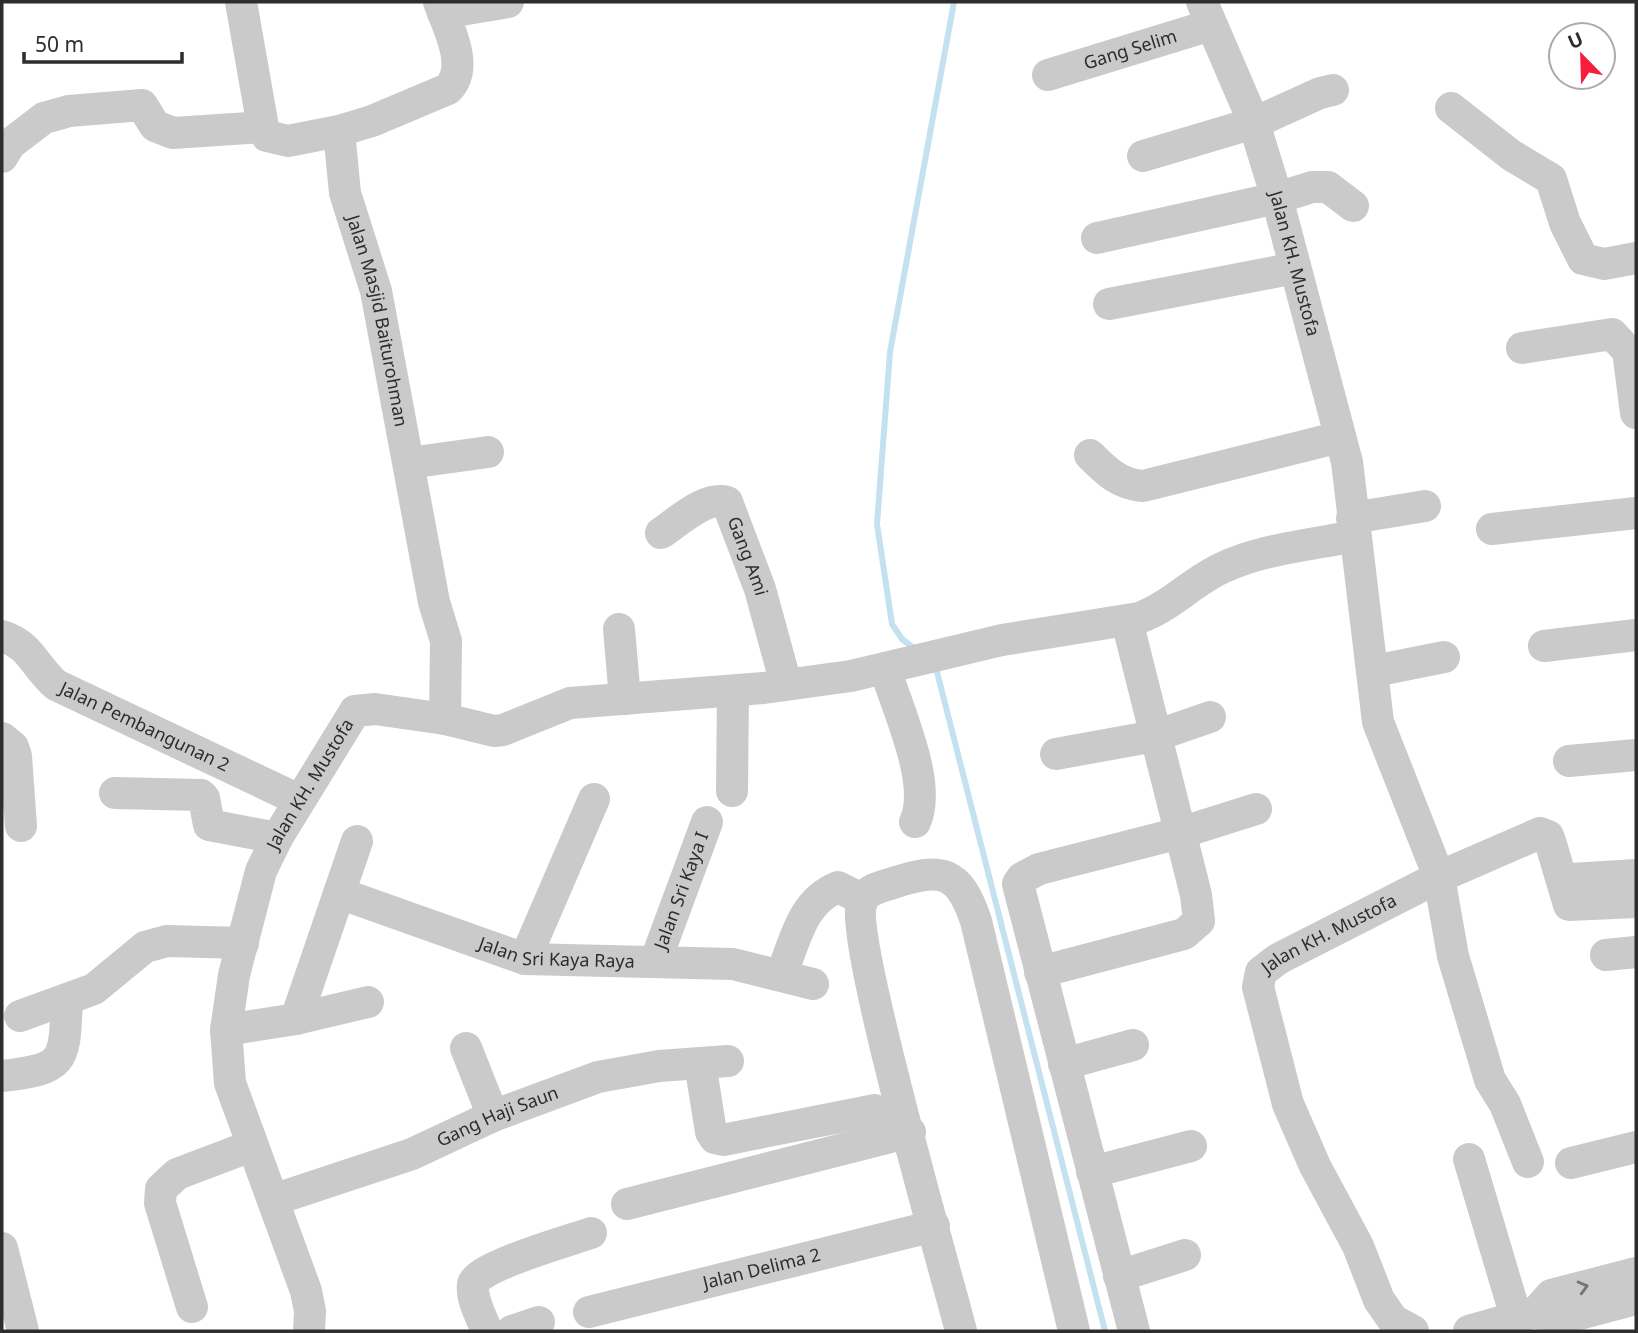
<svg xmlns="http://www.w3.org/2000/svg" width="1638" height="1333" viewBox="0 0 1638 1333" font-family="'Noto Sans',sans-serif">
<rect width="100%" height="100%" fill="#fff"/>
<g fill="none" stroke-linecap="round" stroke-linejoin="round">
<path stroke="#c3e1ef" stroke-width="6" d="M915 649 902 639 892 624 877 524 890 352 954 2
M932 667 937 672 1105 1331"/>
<g stroke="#cacaca" stroke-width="32">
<path d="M241 2 263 127 267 136 288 141 339 131"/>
<path id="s1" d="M439 2C448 27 470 67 448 89L372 121 339 131 345 193 376 291 434 602 446 641 445 719"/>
<path id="s2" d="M1202 2 1254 123 1277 198 1347 462 1378 722 1439 877 1453 956 1490 1080 1505 1104 1528 1162"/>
<path d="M443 13 508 2"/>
<path id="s3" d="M1048 75 1211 25"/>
<path d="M1451 108 1511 155 1551 179 1565 223 1583 259 1604 264 1636 258"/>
<path d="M1143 156 1254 123 1320 93 1333 90"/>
<path d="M2 157 10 144 44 118 69 111 142 105 155 126 173 133 263 127"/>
<path d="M1097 238 1277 198 1312 187H1328L1353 206"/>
<path d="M1109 304 1295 268"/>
<path d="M1522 348 1612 334 1628 351 1636 413"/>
<path d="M1090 455C1107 472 1119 484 1143 486L1340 437"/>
<path d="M409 463 488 452"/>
<path d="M1352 518 1425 506"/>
<path d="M1492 529 1636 513"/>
<path id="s4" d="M661 533C679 521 705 496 727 502L760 589 786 684"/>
<path d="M619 629 625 699"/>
<path id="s5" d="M2 636C31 645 34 666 56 685L299 800"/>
<path d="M1544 646 1636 635"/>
<path d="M885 668C897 709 933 783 915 822"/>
<path d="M1374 671 1444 657"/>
<path d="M2 738 13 747 16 756 21 826"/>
<path d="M1056 754 1155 736 1210 717"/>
<path d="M1569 761 1636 755"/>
<path d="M732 791 733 691"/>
<path d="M115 793 201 795 204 798 209 825 277 838"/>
<path d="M1571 879 1636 875"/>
<path id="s6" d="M339 893 525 959 733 964 813 984"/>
<path d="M1606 955 1636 952"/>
<path d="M525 959 594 799"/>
<path id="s7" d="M656 960 707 822"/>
<path d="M1040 972 1184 934 1199 921 1196 895 1127 621"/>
<path d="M781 975C796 940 801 902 838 887L862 899"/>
<path d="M20 1016 94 989 145 947 167 941 243 943"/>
<path d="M296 1019 368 1002"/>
<path d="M226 1030 296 1019 357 841"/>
<path d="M466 1048 493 1116"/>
<path d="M700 1063 711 1132 715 1138 723 1140 875 1110 882 1139"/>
<path d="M1064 1064 1133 1045"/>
<path d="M2 1076C67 1069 64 1061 67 1000"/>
<path d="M1469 1159 1516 1317"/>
<path d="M1571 1163 1636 1147"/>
<path d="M1092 1172 1191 1146"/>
<path id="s8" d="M273 1200 412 1154 493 1116 598 1077 659 1066 728 1061"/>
<path d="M627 1204 910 1132"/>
<path d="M2 1248 23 1331"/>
<path d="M1119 1276 1185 1255"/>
<path d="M192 1307 160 1203 161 1189 177 1174 251 1146"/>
<path id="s9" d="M589 1312 934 1226"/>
<path d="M1536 1312 1551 1295 1636 1273"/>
<path d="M1536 1312 1556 1320 1636 1299"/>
<path id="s10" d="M309 1331 310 1311 306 1291 230 1083 226 1030 234 975 261 871 277 838 355 711 375 709 445 719 494 731 503 730 570 703 764 688 851 676 1002 640 1139 618C1170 607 1193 581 1222 568 1262 549 1311 545 1354 536"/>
<path d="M487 1331C482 1318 471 1300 473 1284 476 1267 571 1240 591 1233"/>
<path d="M512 1331 539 1322"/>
<path d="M961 1331C946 1272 848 935 862 901 867 889 881 887 893 883 941 867 959 870 976 921L1074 1331"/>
<path d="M1134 1331 1018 884 1022 878 1039 869 1180 833 1256 809"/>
<path id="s11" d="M1413 1331 1393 1320 1379 1300 1358 1246 1315 1166 1288 1104 1258 987 1261 972 1278 959 1439 877 1540 833 1548 836 1550 841 1569 905 1636 902"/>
<path d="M1469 1331 1535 1312"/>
</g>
</g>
<defs><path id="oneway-chevron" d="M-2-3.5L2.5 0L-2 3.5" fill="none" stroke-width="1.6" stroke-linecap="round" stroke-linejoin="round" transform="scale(1.75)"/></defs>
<use stroke="#747474" href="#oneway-chevron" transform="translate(1583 1287) rotate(-15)"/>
<g text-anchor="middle" stroke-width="7" stroke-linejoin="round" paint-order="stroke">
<g font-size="18" fill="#2d2d2d" stroke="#fff">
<text dy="6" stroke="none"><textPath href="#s3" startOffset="86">Gang Selim</textPath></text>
<text dy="6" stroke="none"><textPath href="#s2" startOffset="278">Jalan KH. Mustofa</textPath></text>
<text dy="6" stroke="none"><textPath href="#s1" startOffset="404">Jalan Masjid Baiturohman</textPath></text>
<text dy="6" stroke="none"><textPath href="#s4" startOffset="133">Gang Ami</textPath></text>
<text dy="6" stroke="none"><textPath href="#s5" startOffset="172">Jalan Pembangunan 2</textPath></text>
<text dy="6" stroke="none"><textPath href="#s10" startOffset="578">Jalan KH. Mustofa</textPath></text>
<text dy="6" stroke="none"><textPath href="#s7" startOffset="74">Jalan Sri Kaya I</textPath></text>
<text dy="6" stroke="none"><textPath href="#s11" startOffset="478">Jalan KH. Mustofa</textPath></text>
<text dy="6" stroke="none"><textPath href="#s6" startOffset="228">Jalan Sri Kaya Raya</textPath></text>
<text dy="6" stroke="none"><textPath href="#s8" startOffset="240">Gang Haji Saun</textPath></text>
<text dy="6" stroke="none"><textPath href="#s9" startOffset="178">Jalan Delima 2</textPath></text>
</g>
</g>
<rect width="1638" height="1333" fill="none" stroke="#2d2d2d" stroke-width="7"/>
<g transform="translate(1582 56) rotate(337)"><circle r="33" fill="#ffffff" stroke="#ababab" stroke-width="2"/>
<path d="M0-5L12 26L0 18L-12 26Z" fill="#f71d3d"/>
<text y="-10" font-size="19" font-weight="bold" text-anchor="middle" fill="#2d2d2d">U</text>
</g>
<path d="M24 52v10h158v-10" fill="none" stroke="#2d2d2d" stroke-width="3.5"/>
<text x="35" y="52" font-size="21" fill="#2d2d2d" stroke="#ffffff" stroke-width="5" paint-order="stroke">50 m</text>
</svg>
